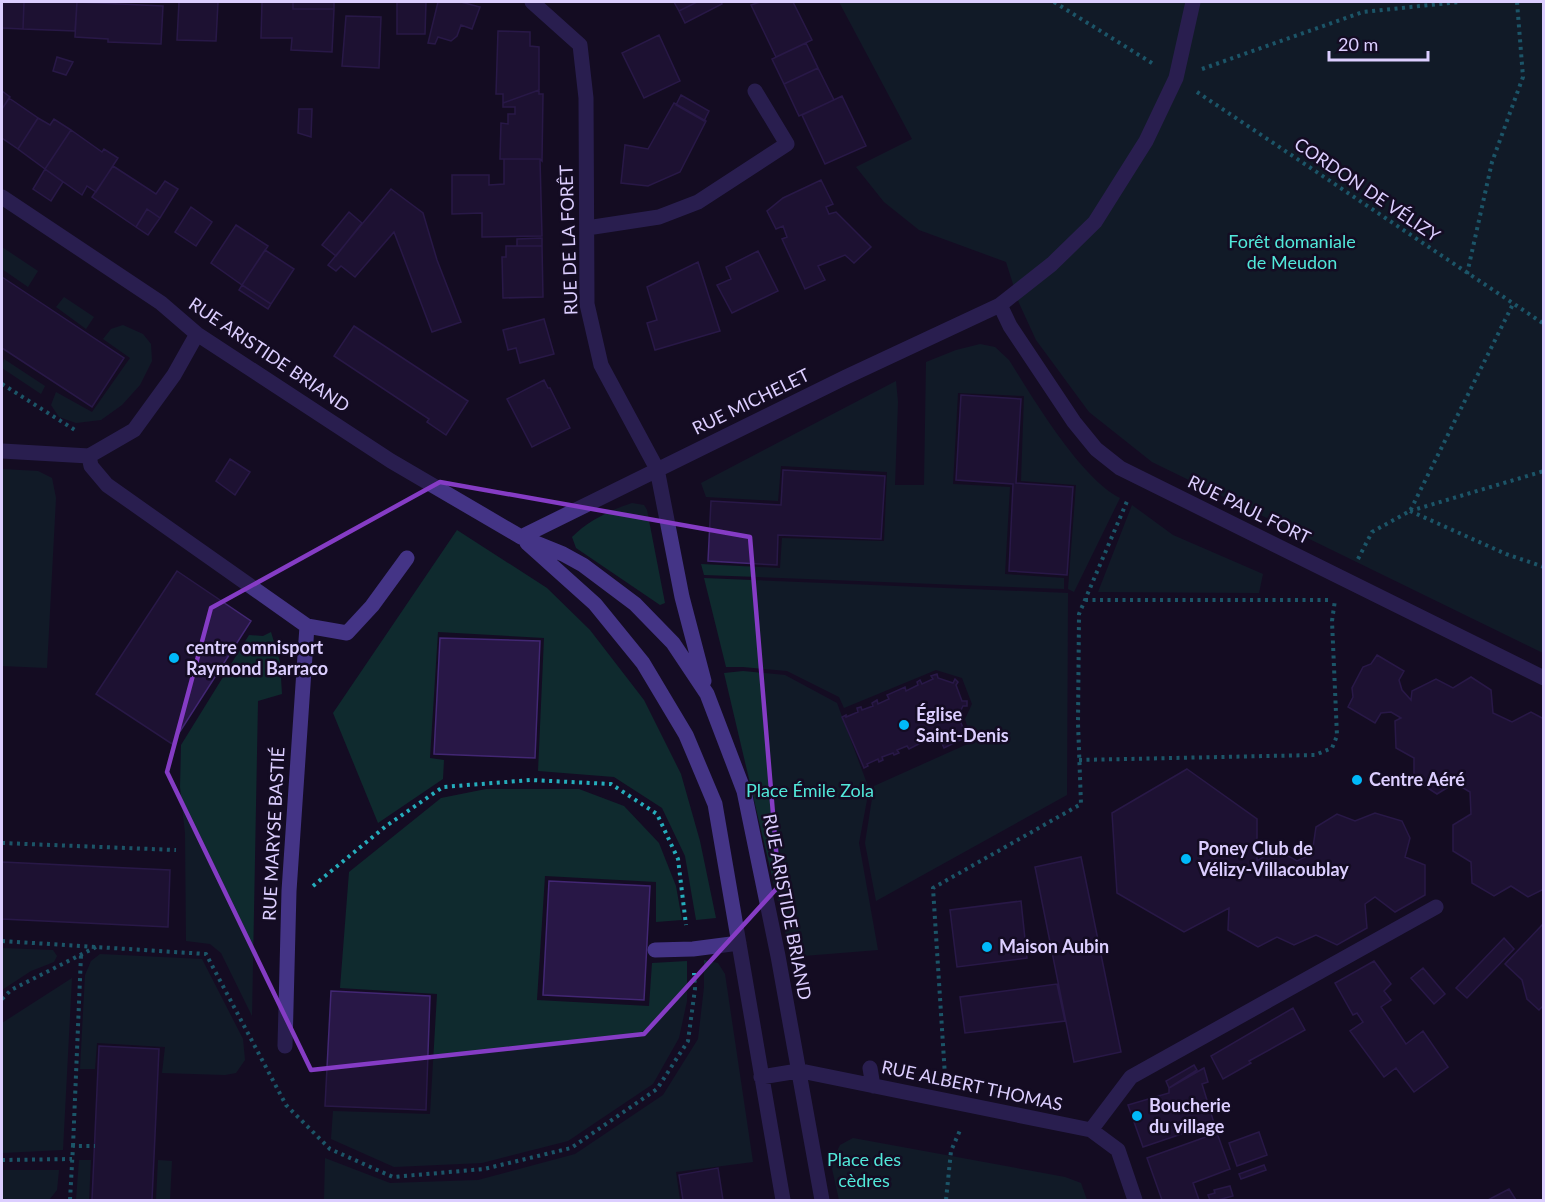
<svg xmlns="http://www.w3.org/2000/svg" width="1545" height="1202" viewBox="0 0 1545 1202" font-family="Lato,sans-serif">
<rect width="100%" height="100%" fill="#140c23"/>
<path fill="#0f2a2e" d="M839 2H1543V653L1152 462 1089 412 1036 340 1019 303 1006 262 919 230 884 202 856 167 912 139Z
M2 247 38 271 28 287 2 269Z
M64 297 94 317 86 329 56 307Z
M123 325 143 334 151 344 152 361 140 385 122 405 101 420 76 423 59 417 51 405 56 392 92 412 130 358 103 339 111 329Z
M980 344 995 347 1009 360C1032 397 1081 479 1120 498L1074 592 1068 589 1076 485 1021 481 1024 396 958 393 953 484 1010 487 1005 574 1064 578V589L704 575 701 564 780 568 782 538 884 541 887 472 781 466 778 501 706 497 701 483 896 381 898 402 895 485H924L926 362 956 350Z
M4 359 45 386 41 394 2 368Z
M2 469 38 471 52 478 56 498 47 668 2 666Z
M632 503 644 505 647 510 665 603 660 605 576 548 572 537C588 521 610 510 632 503Z
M1132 505 1173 535 1263 574 1259 593 1098 592Z
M457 530 547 588 590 630 644 700 681 774 700 841 716 918 696 920 685 856 662 808 614 777 538 771 544 638 438 632 430 758 444 760 443 779 378 823 333 713Z
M704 578 1068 593 1067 795 876 901 865 843 874 786 972 742 965 719 972 704 962 678 936 670 844 708 839 697 787 671 743 667H726Z
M271 632 280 662 282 694 258 701 252 1016 221 953 210 944 186 941 185 833 180 787 181 745 249 635 263 636Z
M743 671 785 675 837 703 869 789 859 843 878 950 791 957 724 673Z
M486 789H579L624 806 659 843 676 886 682 920 656 922V882L545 876 537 1000 649 1006 652 963 687 961V1001L679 1038 653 1084 568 1141 482 1163 394 1167 331 1139 333 1111 430 1114 437 994 340 988 349 872 441 798Z
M2 948 53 950 57 956 54 962 31 971 2 990Z
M100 954 202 959 243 1039 245 1060 236 1073 225 1075 162 1073 165 1047 97 1043 95 1069H80L85 975 91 961Z
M704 960 718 963 725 974 753 1162 676 1172 680 1200H324L325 1158 390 1183 478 1180 575 1154 663 1095 698 1039 704 987Z
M72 978 63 1150 2 1153V1023Z
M853 1138 1065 1177 1081 1183 1087 1200H839L831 1164 840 1145Z
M79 1160H91L89 1200H76Z
M158 1160 172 1161 170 1200H156Z
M2 1170H59L57 1190 49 1200H2Z"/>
<path fill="#281746" stroke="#422773" stroke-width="1.5" d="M2 2H24L23 29 2 28Z
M24 2H77L75 31 23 29Z
M77 2 163 6 161 44 108 42V39L75 37Z
M179 2H218L216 41 177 40Z
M262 2H293V9H334L332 52 291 50 292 38H261Z
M293 2H334V9H293Z
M397 2H426L425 34H397Z
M438 2H461L480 7 472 29 461 25 457 36 451 41 438 37 435 44 428 43Z
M674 2H697L679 11Z
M697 2H721L722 4 685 23 679 11Z
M760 2H793L812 40 776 57 751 5Z
M346 16 381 17 379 68 342 66Z
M498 31 530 32V46L539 47V90L503 103V94H496Z
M659 35 680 81 644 98 622 53Z
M806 43 818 68 784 84 772 59Z
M57 57 73 62 66 75 53 71Z
M818 68 834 100 799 116 784 84Z
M539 90V94H543L542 161 540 159H500L501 123 508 124V114H515V107H503V103Z
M2 91 10 97 2 109Z
M681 95 709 111 704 121 676 105Z
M842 96 866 146 825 164 802 115Z
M9 98 38 118 18 149 2 138V109Z
M674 103 706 121 680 172 648 186 621 183 625 145 648 149Z
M299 109H312L311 137 298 133Z
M38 118 50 125 54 119 71 130 45 169 18 149Z
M71 130 102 152 104 149 118 158 96 192 87 186 82 195 45 169Z
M504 159H540L542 236 482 237V213L452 214V175H489V185L504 184Z
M113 166 156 194 165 181 178 189 160 218 147 209 136 227 92 197Z
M45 169 63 182 51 201 33 189Z
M821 180 833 204 826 207 829 214 836 212 871 247 854 263 845 255 818 266 825 280 805 289 782 239 787 237 783 226 776 229 767 211 783 198Z
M391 189 423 213 437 260 461 322 432 332 394 232 355 277 341 266 336 271 328 265Z
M191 207 212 222 196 246 175 232Z
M147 209 160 218 148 235 136 227Z
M349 212 362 223 336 256 322 245Z
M236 225 268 246 242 285 211 263Z
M542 238V246H517V239Z
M506 246H542L543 297 503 298 502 257H506Z
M265 250 294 269 271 304 242 285Z
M758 251 778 291 732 313 717 285 731 279 726 267Z
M698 262 720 331 655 350 647 323 657 320 647 287Z
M2 277 124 358 92 407 2 348Z
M242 285 271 304 268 309 239 290Z
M544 319 554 354 520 363 516 348 508 350 503 330Z
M354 326 468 401 446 435 427 422 429 419 334 356Z
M544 380 548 388H550L570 428 532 447 507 399Z
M961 395 1021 399 1016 483 1073 487 1067 575 1009 571 1013 484 956 480Z
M230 459 250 472 235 495 216 481Z
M783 470 885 476 881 539 778 535 777 565 708 561 711 501 781 505Z
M177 571 251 621 172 744 96 694Z
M440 638 540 641 535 758 434 754Z
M1377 655 1404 671 1399 680 1402 690 1411 700 1412 691 1436 679 1453 688 1471 677 1491 690 1493 713 1512 722 1531 712 1544 719V889L1528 897 1511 886 1494 896 1472 883 1471 862 1453 851V825L1471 814 1470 792 1455 783 1437 794 1414 779V758L1396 748 1395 721 1401 718 1391 712 1381 713 1375 723 1348 707 1353 697 1352 688 1363 667 1371 664Z
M937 674 938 678 953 683 955 679 958 682 956 685 962 701H967V706H963L958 716 967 737 944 748 938 734 909 749 907 746 897 750 899 753 894 755 893 753 882 757 883 760 879 762 878 759 867 764 868 766 864 768 842 717 846 715V717L858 712 857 708 861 707 862 710 873 706 872 703 877 700 878 704 889 699 887 695 905 687 906 691 918 685 917 682 920 680 922 684 933 679 931 676Z
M1187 769 1257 819V861L1276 849 1297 861 1312 854 1316 827 1337 814 1355 821 1375 813 1402 821 1410 838 1405 857 1425 865V895L1395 912 1375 897 1365 904 1367 928 1337 945 1316 935 1294 945 1277 937 1258 947 1228 930 1229 908 1184 932 1117 893 1112 813Z
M1081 857 1121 1052 1074 1062 1035 867Z
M2 862 170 870 168 927 2 919Z
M549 881 650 886 644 1000 543 995Z
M1021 901 1027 958 957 967 950 910Z
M1544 923V1005L1539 1010 1527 999 1522 980 1505 964Z
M1504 938 1514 949 1467 998 1456 988Z
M1374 961 1391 984 1384 991 1391 1000 1381 1007 1406 1044 1423 1031 1448 1067 1414 1092 1396 1068 1384 1077 1350 1031 1363 1022 1357 1013 1353 1015 1335 983Z
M1423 968 1445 994 1434 1004 1411 978Z
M1057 984 1065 1021 965 1033 960 997Z
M331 991 430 996 426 1110 325 1106Z
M1293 1008 1305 1030 1249 1061 1251 1063 1223 1079 1211 1056Z
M99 1046 159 1049 152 1200H92Z
M1194 1065 1197 1070 1169 1088 1166 1081Z
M1204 1068 1208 1082 1202 1084 1214 1123 1143 1147 1128 1105 1169 1093V1088Z
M1259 1132 1267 1155 1237 1166 1229 1143Z
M1217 1133 1230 1169 1193 1183 1199 1200H1162L1147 1158Z
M1264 1165 1266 1170 1241 1179 1239 1174Z
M718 1168 723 1200H683L679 1175Z
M1230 1186 1233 1196 1218 1200H1210L1208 1195 1215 1193 1214 1190Z
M1509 1189 1516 1200H1488Z"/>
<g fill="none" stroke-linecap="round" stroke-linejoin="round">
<path stroke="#25adbc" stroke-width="4" stroke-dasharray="3 4.5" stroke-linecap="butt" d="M1054 2 1155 65
M1202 69 1363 12 1459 2
M1197 92 1544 324
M1467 274 1492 162 1523 77 1517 2
M2 384 75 430
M1410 511 1506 554 1544 567
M1410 511 1544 471
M1358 559 1372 532 1410 511 1513 304
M1085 600H1330
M1079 760 1315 755 1332 748 1337 736 1332 621 1335 600
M2 843 176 850
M313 886 386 826 443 787 531 780 611 784 657 814 678 859 686 925
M2 941 206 954 286 1105 330 1149 393 1177 484 1169 571 1148 657 1089 688 1041 695 989 694 973
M2 999 11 990 96 947
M945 1076 933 888 1081 804 1078 723 1079 614 1128 499
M73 1146 81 955
M2 1160 72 1159
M70 1200 73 1146H95
M946 1200 951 1151 961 1128"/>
<path stroke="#443486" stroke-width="15" d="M532 2 580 45 586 98 587 304 601 365 657 469 682 597 704 681
M2 197 161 303 197 334 391 461 521 537 563 554 583 565 635 604 673 643 707 694 744 791 778 956 822 1200
M587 228 659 217 698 202 787 144 755 91
M1000 305 1010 326 1074 422 1096 449 1120 468 1544 678
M2 451 89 456 134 430 174 375 197 334
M89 456 91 466 107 485 307 626 289 891 285 1046
M521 537 846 377 1000 305 1052 264 1095 222 1146 141 1176 78 1193 2
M527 543 595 604 643 663 686 735 715 804 783 1200
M307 626 347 633 372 606 407 558
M655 950 693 949 739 943
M870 1068 873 1086
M761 1077 798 1071 806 1072 1091 1130 1118 1150 1135 1200
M1091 1130 1131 1077 1436 907"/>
</g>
<path d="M0 0H1545V1202H0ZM440 482 750 537 779 886 644 1034 311 1070 167 772 211 608Z" fill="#140c23" fill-opacity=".55" fill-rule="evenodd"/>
<path fill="none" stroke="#853cc5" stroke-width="4.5" stroke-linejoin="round" d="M440 482 750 537 779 886 644 1034 311 1070 167 772 211 608Z"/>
<g fill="#00b9f9" stroke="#140c23" stroke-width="2">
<circle cx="174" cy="658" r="6"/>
<circle cx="904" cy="725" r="6"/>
<circle cx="1357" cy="780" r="6"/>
<circle cx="1186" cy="859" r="6"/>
<circle cx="987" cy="947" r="6"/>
<circle cx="1137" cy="1116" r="6"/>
</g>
<g text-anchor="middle" stroke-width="5" stroke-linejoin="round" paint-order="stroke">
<g font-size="18" fill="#dcceff" stroke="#140c23">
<text transform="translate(1367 190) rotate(34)" y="6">CORDON DE VÉLIZY</text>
<text transform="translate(569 240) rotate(-92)" y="6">RUE DE LA FORÊT</text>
<text transform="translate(269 355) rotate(34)" y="6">RUE ARISTIDE BRIAND</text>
<text transform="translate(751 402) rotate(-26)" y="6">RUE MICHELET</text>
<text transform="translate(1249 510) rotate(26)" y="6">RUE PAUL FORT</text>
<text transform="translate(274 834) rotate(-87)" y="6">RUE MARYSE BASTIÉ</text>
<text transform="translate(787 907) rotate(79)" y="6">RUE ARISTIDE BRIAND</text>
<text transform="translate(972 1086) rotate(12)" y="6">RUE ALBERT THOMAS</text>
</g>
<g font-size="18" fill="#52e8da" stroke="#140c23">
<text x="1292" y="248">Forêt domaniale<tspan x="1292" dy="21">de Meudon</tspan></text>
<text x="810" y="797">Place Émile Zola</text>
<text x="864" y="1166">Place des<tspan x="864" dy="21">cèdres</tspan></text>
</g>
<g font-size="18" font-weight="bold" fill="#dcceff" stroke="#140c23" text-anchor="start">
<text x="186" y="654">centre omnisport<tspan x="186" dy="21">Raymond Barraco</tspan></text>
<text x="916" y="721">Église<tspan x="916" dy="21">Saint-Denis</tspan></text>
<text x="1369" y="786">Centre Aéré</text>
<text x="1198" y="855">Poney Club de<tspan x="1198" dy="21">Vélizy-Villacoublay</tspan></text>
<text x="999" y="953">Maison Aubin</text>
<text x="1149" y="1112">Boucherie<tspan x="1149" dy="21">du village</tspan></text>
</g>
</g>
<rect width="1545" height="1202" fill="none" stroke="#dcceff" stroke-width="6"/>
<path d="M1329 51v9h99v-9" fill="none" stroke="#dcceff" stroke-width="3"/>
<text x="1338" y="51" font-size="18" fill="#dcceff" stroke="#140c23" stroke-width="4.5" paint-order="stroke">20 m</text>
</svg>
